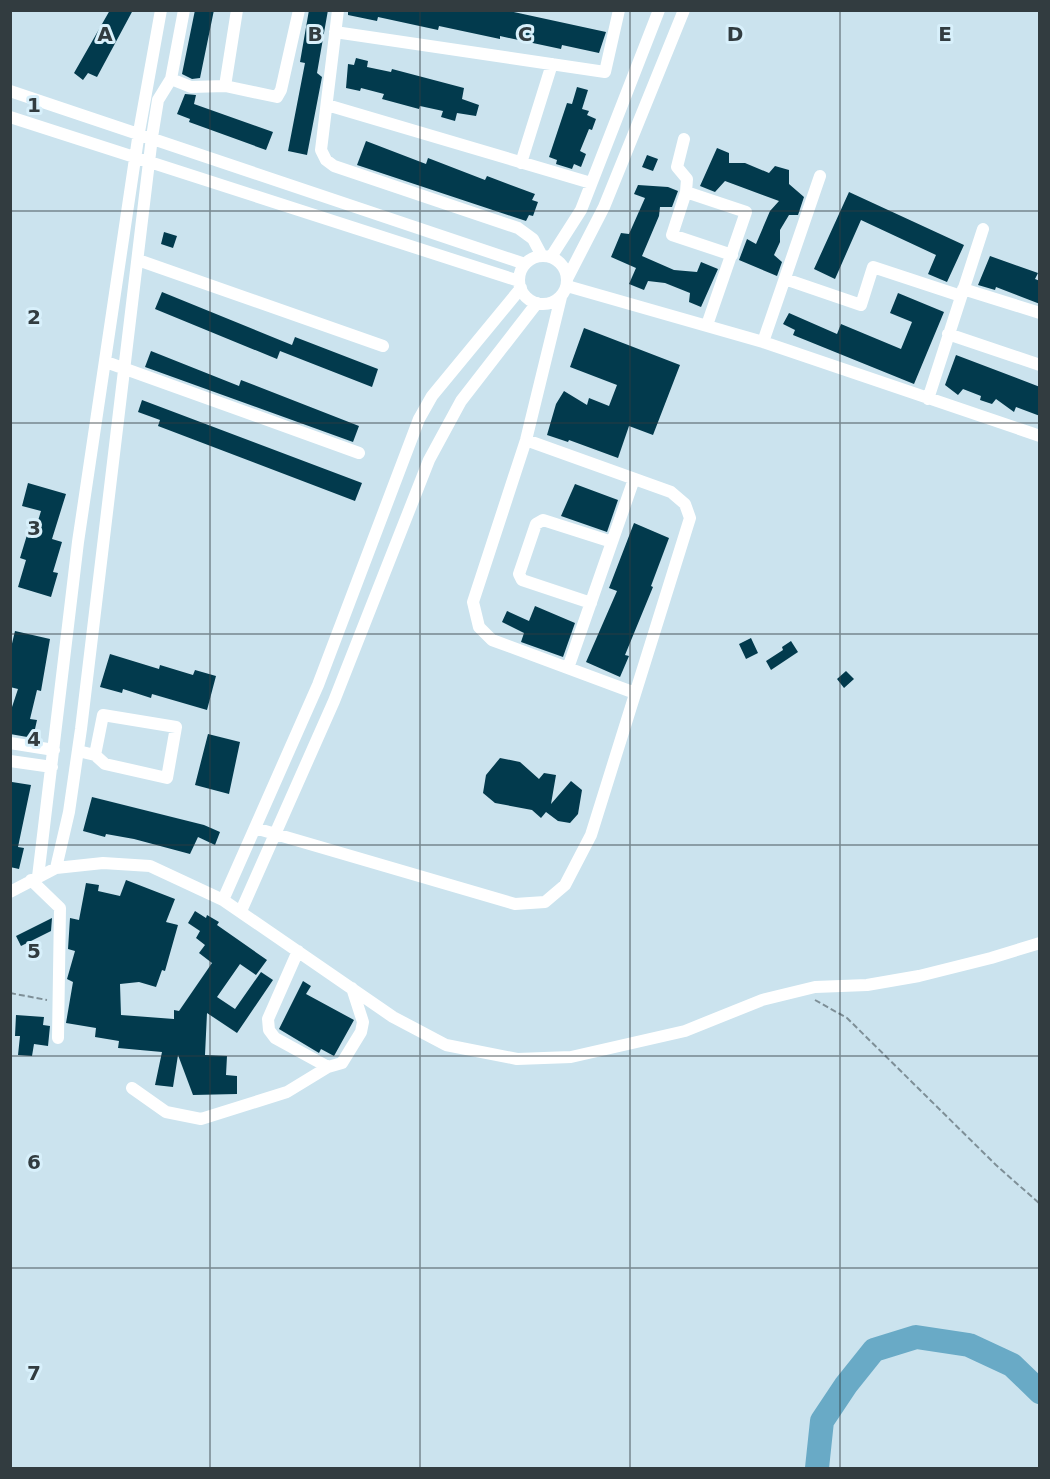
<svg xmlns="http://www.w3.org/2000/svg" width="1050" height="1479" viewBox="0 0 1050 1479" font-family="'DejaVu Sans',sans-serif">
<rect width="100%" height="100%" fill="#cbe3ee"/>
<g fill="none" stroke-linecap="round" stroke-linejoin="round">
<path stroke="#69aac6" stroke-width="24" d="M817 1468 822 1421 846 1385 874 1350 916 1337 969 1345 1012 1365 1040 1392"/>
</g>
<path fill="#023a4d" d="M110 10H133L97 77 88 73 83 80 74 73Z
M195 10H214L200 78 192 79 182 74Z
M309 10H328L317 73 322 77 307 155 288 151 305 63 300 62Z
M348 10H505L606 32 599 53 562 45 561 49 500 36V39L439 26 438 30 378 17 377 21 348 15Z
M356 58 368 61 367 67 391 72 392 69 464 88 462 99 479 105 476 116 457 113 455 121 441 117 443 111 420 106 419 109 382 99 384 94 361 88 360 91 346 88 348 64 354 65Z
M577 87 588 90 582 109 589 111 587 115 596 119 592 130 589 129 580 151 586 154 581 167 574 164 572 169 556 164 557 160 549 157 567 103 572 104Z
M185 94 196 95 194 104 273 132 266 150 189 122 190 119 177 114Z
M366 141 426 164 428 158 485 180 487 176 535 194 532 200 538 202 533 216 529 215 526 221 357 165Z
M717 148 729 153V163H745L769 173 775 166 789 170V184L804 197 798 215H789L780 230V242L774 255 782 262 777 276 739 260 747 239 756 244 770 211 779 201 725 181 715 192 700 186Z
M647 155 658 159 653 171 642 167Z
M638 185 668 187 678 191 672 207H660L659 216 642 256 674 270 697 272 701 262 718 269 701 307 689 302 690 293 665 283 648 281 644 290 629 284 636 268 611 257 621 233 629 234 645 198 634 194Z
M849 192 964 245 947 282 928 274 936 255 861 220 835 279 814 269Z
M164 232 177 236 173 248 161 244Z
M990 256 1038 273 1035 279 1040 281V304L996 287 995 290 978 285Z
M162 292 292 345 295 337 378 369 372 387 280 351 277 359 155 309Z
M898 293 944 312 914 384 793 335 795 330 783 324 789 313 837 334 841 324 901 349 912 322 890 313Z
M584 328 680 365 653 435 629 426 618 458 569 440 568 442 547 435 556 404 564 391 587 405 589 398 609 406 617 385 570 367Z
M151 351 239 386 241 380 359 426 353 442 145 367Z
M956 355 1040 387V416L1016 407 1014 412 996 399 992 404 980 400 981 396 963 389 958 395 945 385Z
M142 400 362 483 355 501 158 426 160 420 138 412Z
M28 483 66 494 52 539 62 542 53 572 58 573 51 597 18 587 26 560 20 558 27 535 33 537 41 511 22 506Z
M575 484 618 500 607 532 561 516Z
M634 523 669 538 651 586 653 587 625 655 629 656 620 677 586 662 617 591 609 588Z
M535 606 575 623 563 657 521 642 524 633 502 622 507 611 529 621Z
M15 631 50 639 41 691 37 690 30 719 37 720 33 738 10 734V713L18 689 10 687V652Z
M751 638 758 653 746 659 739 644Z
M791 641 798 652 771 670 766 661 783 650 782 647Z
M110 654 159 669 160 665 193 675 195 670 216 676 207 710 152 694 151 698 123 689 122 693 100 687Z
M846 671 854 679 844 688 837 679Z
M208 734 240 742 229 794 195 785Z
M500 758 520 762 539 779 544 773 556 775 551 804 571 781 582 790 578 814 570 823 558 821 546 812 541 818 532 810 495 803 483 793 486 775Z
M12 782 31 785 18 847 24 848 19 869 10 867Z
M92 797 204 825 220 832 215 845 198 837 190 854 134 839 106 834 105 837 83 831Z
M126 880 175 899 166 922 178 925 165 971 162 970 156 987 139 982 120 984 121 1015 174 1019V1010L179 1011 212 963 199 953 205 945 196 938 200 931 188 923 195 911 206 918 207 915 219 922 217 925 267 960 256 975 240 964 217 997 235 1009 261 972 273 980 237 1033 207 1013 205 1055 227 1056 226 1075 237 1076V1094L193 1095 178 1055 173 1087 155 1085 162 1052 118 1048 119 1041 95 1037 96 1028 66 1023 73 982 67 979 75 951 68 949 70 918 79 920 86 883 99 885 98 891 120 896Z
M52 918 51 931 21 946 16 936Z
M303 981 311 986 306 994 354 1020 334 1056 321 1049 319 1053 279 1029Z
M16 1015 44 1017 43 1025 50 1026 48 1046 34 1044 32 1056 18 1055 20 1036H15Z"/>
<g fill="none" stroke-linecap="round" stroke-linejoin="round">
<path stroke="#7e8f97" stroke-width="2" stroke-dasharray="6 3" stroke-linecap="butt" d="M10 993 47 1000
M815 1000 847 1018 996 1165 1040 1204"/>
<path stroke="#fff" stroke-width="12" d="M338 10 321 150 326 160 334 166 518 228 533 239 542 256
M335 32 605 72 619 10
M171 79 191 87 225 86 277 97 281 90 299 10
M225 86 237 10
M10 91 525 264
M327 105 591 183
M10 117 519 281
M684 139 677 167 687 179 686 192
M521 163 552 64
M519 280a24 24 0 1 1 48 0a24 24 0 1 1-48 0Z
M551 257 581 210 659 10
M138 260 383 346
M568 277 604 207 684 10
M785 279 861 305 873 267 961 296
M567 286 763 342 1040 436
M963 289 1040 313
M561 297 526 440 473 602 479 627 492 640 635 693
M707 325 746 212 686 192 672 235 732 255
M948 334 1040 365
M763 342 820 176
M106 362 359 453
M928 399 983 229
M591 603 522 580 519 574 536 524 543 520 612 542
M568 668 634 479
M10 743 54 750
M78 751 95 755 105 764 167 778 176 727 103 715 95 755
M10 761 52 767
M255 828 515 904 545 902 565 885 591 835 690 518 685 504 671 492 526 440
M56 868 69 812 81 729 152 137 158 100 171 79 184 10
M38 877 78 542 139 132 161 10
M31 880 60 908 58 1038
M10 892 56 868 103 863 150 866 223 900 393 1017 446 1045 517 1059 571 1057 685 1031 762 1000 815 987 867 985 919 976 991 958 1040 943
M223 900 318 685 419 419 432 396 521 288
M241 911 334 701 429 460 461 401 537 303
M298 951 268 1019 269 1030 275 1038 328 1067 342 1063 361 1032 363 1022 352 988
M132 1088 166 1112 201 1119 287 1092 328 1067"/>
</g>
<path fill="none" stroke="#323c40" stroke-width="1.5" stroke-opacity="0.55" d="M210 10V1468M420 10V1468M630 10V1468M840 10V1468M10 211H1040M10 423H1040M10 634H1040M10 845H1040M10 1056H1040M10 1268H1040"/>
<g font-size="20" text-anchor="middle" font-weight="bold" fill="#323c40" stroke="#d8f0fb" stroke-width="6" stroke-linejoin="round" paint-order="stroke">
<text x="105" y="41">A</text>
<text x="315" y="41">B</text>
<text x="525" y="41">C</text>
<text x="735" y="41">D</text>
<text x="945" y="41">E</text>
<text x="34" y="112">1</text>
<text x="34" y="324">2</text>
<text x="34" y="535">3</text>
<text x="34" y="746">4</text>
<text x="34" y="958">5</text>
<text x="34" y="1169">6</text>
<text x="34" y="1380">7</text>
</g>
<rect width="1050" height="1479" fill="none" stroke="#323c40" stroke-width="24"/>
</svg>
